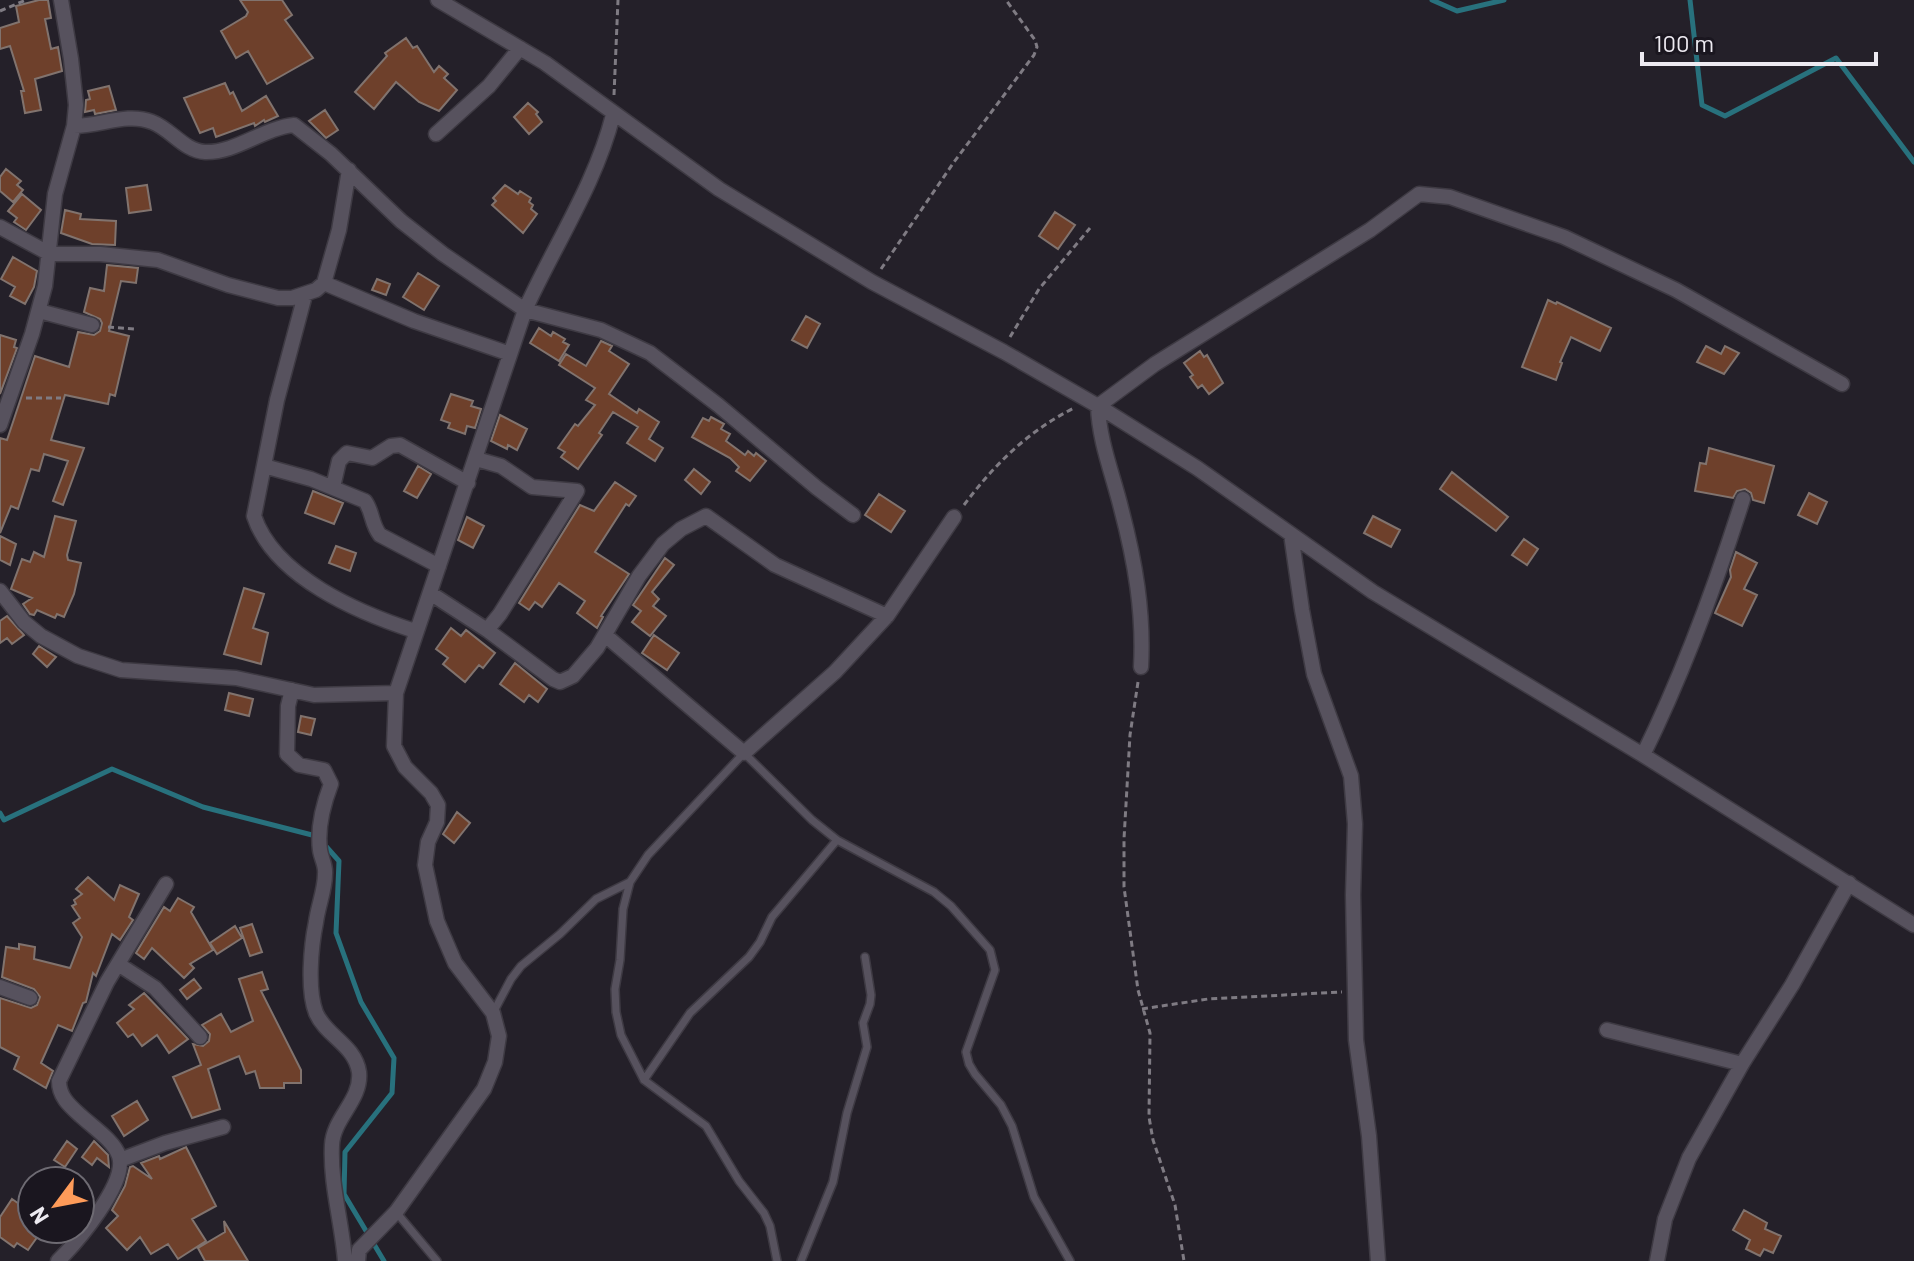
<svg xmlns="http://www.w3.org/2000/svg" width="1914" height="1261" viewBox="0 0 1914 1261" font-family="Barlow,sans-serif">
<rect width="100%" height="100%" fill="#242029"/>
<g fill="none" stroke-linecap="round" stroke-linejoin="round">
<path stroke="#28717d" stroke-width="5" d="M1432 0 1457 11 1504 0
M1690 0 1702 105 1725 116 1836 58 1914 162
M0 813 4 820 112 769 203 807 316 836
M323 843 339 861 336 933 361 1002 394 1058 392 1093 345 1152 344 1194 384 1261"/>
</g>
<path fill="#6e402b" stroke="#81736e" stroke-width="2" d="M39 0H48L51 18 45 19 51 49 58 47 62 71 35 79 41 110 25 113 21 91H24L10 46 0 49V28L19 22 16 6Z
M240 0H282L292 15 285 20 313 58 267 84 248 51 236 58 221 31 246 16 248 12Z
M406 38 413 48 417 46 434 72 439 66 448 74 444 78 457 90 439 111 419 102 396 82 374 109 355 92 387 56 385 53Z
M225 83 230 94 233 92 242 111 266 96 278 116 265 122 264 120 255 126 254 123 216 137 213 128 200 133 184 98Z
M109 86 116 110 95 114 94 110 85 112 86 100 90 99 88 91Z
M528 103 538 112 536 114 542 122 529 134 514 117Z
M325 110 338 130 326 138 309 121Z
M6 169 21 181 17 185 23 190 13 202 0 191V177Z
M147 185 151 210 129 213 126 188Z
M505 185 518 194 520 191 531 198 529 202 533 205 531 209 537 214 523 233 492 205 496 201 493 198Z
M22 194 41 210 26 230 14 222 17 218 8 211Z
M65 210 81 214 80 219 116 221 115 245 92 244 61 233Z
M1055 212 1075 225 1058 249 1039 236Z
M13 257 37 271 34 287 25 304 10 296 15 287 1 279Z
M107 265 138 268 136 283 121 281 109 331 129 336 115 396 110 394 108 404 65 395 51 440 84 448 63 505 53 501 68 461 44 454 39 471 31 469 18 509 11 506 0 533V438L7 440 35 356 69 367 78 332 94 335 100 331 102 323 100 319 84 312 90 288 104 291Z
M418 273 439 286 424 310 403 297Z
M377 279 390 284 386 295 372 290Z
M1548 300 1556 304 1557 302 1611 328 1600 351 1571 337 1560 362 1562 363 1556 380 1522 367Z
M806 316 820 324 807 348 792 340Z
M539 328 551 336 553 332 565 339 563 342 569 345 559 361 530 343Z
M0 335 16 340 14 347 17 348 0 394Z
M601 341 612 346 609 351 629 364 609 394 637 413 639 409 659 422 649 439 663 448 655 461 627 443 638 427 613 412 599 433 602 435 578 469 561 457 565 452 558 448 575 424 578 426 595 405 586 400 595 388 559 365 566 354 586 366Z
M1706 346 1721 354 1725 346 1739 353 1724 374 1697 362Z
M1200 351 1204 357 1207 355 1223 383 1209 394 1202 385 1198 388 1190 377 1193 375 1184 363Z
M451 394 473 401 471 406 481 409 475 428 467 426 465 434 448 428 450 423 441 420Z
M500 415 527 429 517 450 508 445 507 449 491 441Z
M711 417 724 424 721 429 730 434 726 441 745 455 748 451 754 456 756 453 766 461 750 481 736 471 739 467 730 458 692 437 703 418 709 421Z
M1709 448 1774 466 1764 503 1753 500 1751 493 1745 489 1737 491 1733 498 1695 491 1700 463 1706 464Z
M418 466 431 474 417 498 404 491Z
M694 469 710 482 701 494 685 480Z
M1452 472 1508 517 1496 531 1440 489Z
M615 482 636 496 629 506 626 504 595 552 629 574 601 616 603 617 597 628 577 613 585 601 559 583 542 607 535 602 529 610 519 603 580 505 594 511Z
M313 491 343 503 334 524 305 513Z
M1809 493 1827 502 1817 524 1798 515Z
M879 494 905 511 891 532 865 515Z
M55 516 76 521 67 555 68 560 81 563 74 594 64 617 57 614 55 618 37 610 34 615 30 614 23 604 32 598 11 589 22 559 30 562 34 552 44 557Z
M1373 516 1400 530 1391 547 1364 533Z
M467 517 484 526 473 548 458 540Z
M0 536 16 544 10 565 0 560Z
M1524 539 1538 549 1527 565 1512 555Z
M336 546 356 553 350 571 329 563Z
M1736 552 1757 563 1744 589 1757 595 1742 626 1715 613 1731 577 1730 570Z
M665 558 674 565 652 592 659 599 653 606 666 616 650 636 632 622 641 611 633 605Z
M244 588 264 594 253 628 268 633 261 664 224 654Z
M7 616 24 635 12 644 7 638 0 643V621Z
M451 628 461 636 466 630 495 653 483 668 479 665 465 682 443 664 448 658 436 649Z
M654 635 679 653 667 670 642 653Z
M39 646 56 657 47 667 33 654Z
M515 663 547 689 538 702 529 695 524 702 500 684Z
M229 693 253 699 249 716 225 710Z
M301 716 315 719 311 735 298 732Z
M457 812 470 823 454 843 443 834Z
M88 877 114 900 120 885 139 894 129 917 133 920 120 940 112 934 96 976 93 973 86 1002 83 1003 72 1031 58 1025 41 1063 53 1071 46 1088 14 1069 19 1057 0 1047V998L31 1008 37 1005 40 997 34 989 2 977 6 947 19 949V944L35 947 34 959 70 968 82 937 73 923 80 918 72 906 76 904 74 900 82 894 76 889Z
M178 898 194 907 191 912 213 950 190 964 194 968 184 978 152 948 144 959 136 953 164 907 170 911Z
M252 924 262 952 250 956 240 928Z
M235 926 242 938 217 954 210 943Z
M262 972 268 989 261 991 301 1070V1083H284V1088H260L255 1071 246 1074 239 1056 208 1069 220 1109 192 1118 173 1077 201 1065 193 1044 203 1046 209 1041 210 1034 202 1025 221 1014 231 1032 253 1021 239 979Z
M194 979 201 988 187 999 180 990Z
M144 993 188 1039 169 1053 157 1035 142 1046 133 1034 128 1037 117 1023 134 1009 129 1005Z
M137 1101 148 1120 124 1136 112 1116Z
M67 1141 77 1149 65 1167 54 1160Z
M94 1141 108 1155 109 1167 97 1158 92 1165 82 1157Z
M186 1147 216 1206 192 1219 206 1241 178 1259 168 1244 151 1254 140 1237 127 1250 106 1228 118 1216 112 1210 125 1186 130 1167 133 1166 152 1179 141 1163 159 1156 160 1159Z
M12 1199 32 1213V1229H43L28 1250 17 1243 14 1247 0 1237V1217Z
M1744 1210 1767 1223 1765 1229 1781 1236 1773 1253 1764 1249 1760 1256 1746 1249 1750 1240 1733 1230Z
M224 1221 248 1261H205L198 1248 225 1232Z"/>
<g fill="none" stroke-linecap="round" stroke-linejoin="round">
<g stroke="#3e3a43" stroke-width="10">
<path id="service" d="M493 1013 511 979 521 966 560 934 596 899 630 882
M644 1080 690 1013 749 957 760 942 772 917 837 840
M396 1212 437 1261
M777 1261 770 1226 764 1213 739 1181 706 1126 644 1080 621 1035 616 1012 615 989 620 960 623 909 630 882 648 855 744 753 812 820 837 840 934 892 951 906 990 950 995 970 966 1052 969 1064 975 1074 1001 1105 1012 1126 1034 1197 1070 1261
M801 1261 833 1182 847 1113 867 1047 863 1023 870 1004 871 995 865 957"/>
</g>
<g stroke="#3e3a43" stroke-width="17">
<path id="minor" d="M438 0 545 63 719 189 872 282 1004 352 1098 406 1197 468 1373 592 1643 755 1914 925
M74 126C101 126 127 112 152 122 171 129 184 151 205 152 236 153 263 128 294 125L331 154 401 221 443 254 525 310 601 330 650 353 718 405 817 488 853 515
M436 134 489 86 520 48
M0 227 50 254H100L158 260 228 285 278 298H292L316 290 324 283 339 230 349 170
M324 283 414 321 510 354
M305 295 277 400 254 516C274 577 359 613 415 631
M39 311 92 325
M0 425 32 334 45 286 55 194 74 126 76 105 71 59 61 0
M476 459 501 466 532 487 577 491
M264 466 311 479 365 501C373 512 371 524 380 535L439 566
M333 487 339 461 347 453 372 458 391 446 400 445 468 483
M1291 534 1302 610 1314 674 1351 776 1355 824 1353 895 1356 1040 1369 1136 1378 1261
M0 591 24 622 41 636 78 656 121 670 236 678 314 695 396 693
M430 593 487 630 553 679 560 682 573 676 597 648 639 576 663 544 681 529 706 516 775 565 887 616
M487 630 500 614 577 491
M605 635 744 753 835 672 887 616 954 517
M1141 667C1144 612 1135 561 1121 508 1113 475 1099 441 1098 406L1155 364 1370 230 1419 194 1450 197 1564 237 1676 290 1842 384
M292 690 288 706 287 754 299 765 324 770 331 784C323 805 317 827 320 850 321 858 326 865 325 874 325 890 318 906 316 922 311 946 307 990 316 1013 326 1036 355 1045 359 1072 362 1100 333 1118 332 1145 330 1184 342 1222 345 1261
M1643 755C1684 672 1715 587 1743 499
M118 964 155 988 200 1037
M0 987 30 998
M1607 1030 1742 1064
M120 1160 165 1143 223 1127
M58 1261C76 1243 128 1183 119 1156 114 1141 93 1127 81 1116 70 1106 59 1097 59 1081L107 982 166 884
M358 1261 359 1250 396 1212 484 1089 495 1062 499 1036 493 1013 455 963 437 921 425 865 428 842 437 822 438 805 431 793 405 767 394 746 396 693 525 310C554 246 596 183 613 115
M1657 1261 1665 1219 1689 1158 1742 1064 1792 985 1849 883"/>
</g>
<path stroke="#7f7b83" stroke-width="3" stroke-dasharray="6 4" stroke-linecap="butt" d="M0 11 26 0
M614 95 618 0
M881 269 954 162 1034 55 1037 47 1035 40 1006 0
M108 327 134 329
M1010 337 1039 289 1090 228
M26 398H61
M964 505C994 465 1028 431 1074 408
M1138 682 1130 735 1124 839V887L1138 990 1150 1033 1149 1117 1153 1140 1175 1205 1184 1261
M1142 1009 1208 999 1342 992"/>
<use href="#service" stroke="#57525e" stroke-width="7"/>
<use href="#minor" stroke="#57525e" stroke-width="14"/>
</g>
<g transform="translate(56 1205) rotate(238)"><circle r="38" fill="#1a161f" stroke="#6e6b73" stroke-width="2"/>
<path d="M0-6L14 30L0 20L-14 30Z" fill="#fe9b59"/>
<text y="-12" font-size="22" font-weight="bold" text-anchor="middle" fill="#edeaf1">N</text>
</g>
<path d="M1642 52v12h234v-12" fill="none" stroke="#edeaf1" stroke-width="4"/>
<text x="1654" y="52" font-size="24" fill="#edeaf1" stroke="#1a161f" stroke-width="6" paint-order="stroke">100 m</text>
</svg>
